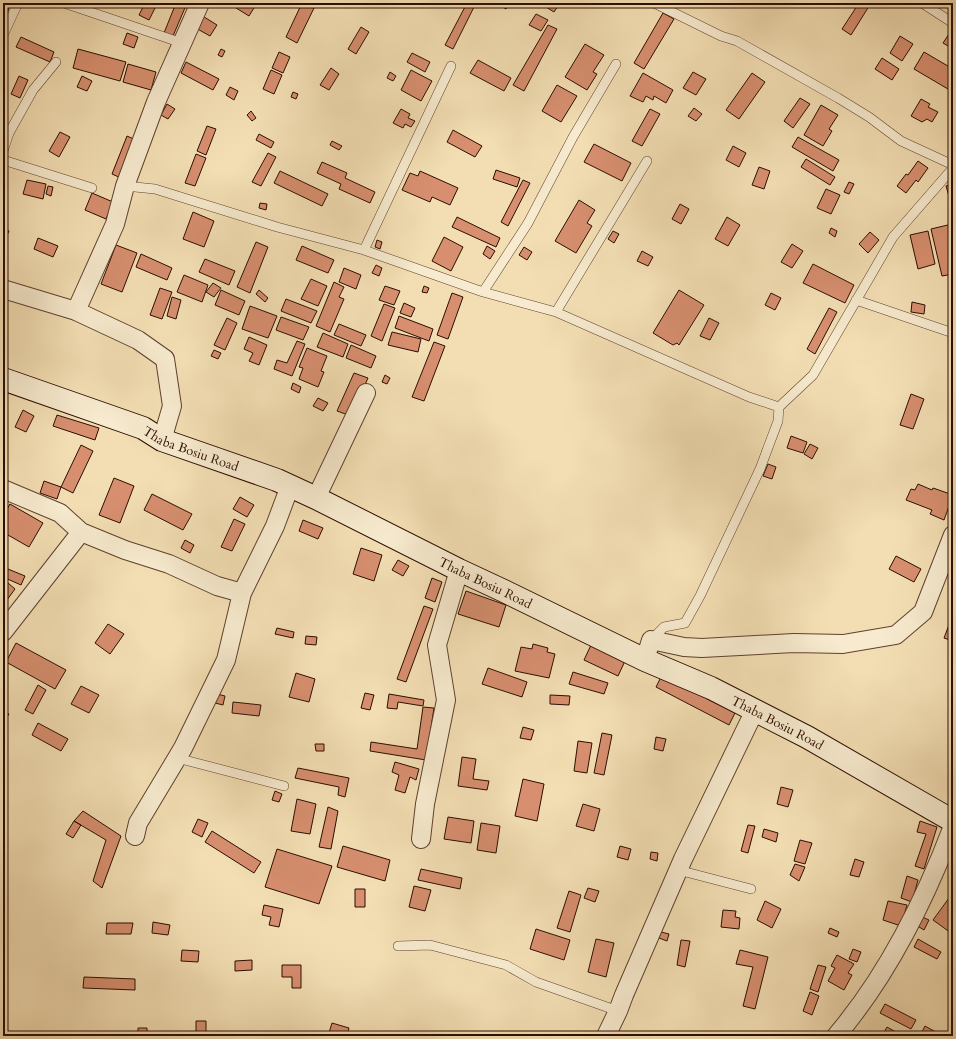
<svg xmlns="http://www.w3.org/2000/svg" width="956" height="1039" viewBox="0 0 956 1039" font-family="Cardo,serif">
<rect width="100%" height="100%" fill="#f3deb3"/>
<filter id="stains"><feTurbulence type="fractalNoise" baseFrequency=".005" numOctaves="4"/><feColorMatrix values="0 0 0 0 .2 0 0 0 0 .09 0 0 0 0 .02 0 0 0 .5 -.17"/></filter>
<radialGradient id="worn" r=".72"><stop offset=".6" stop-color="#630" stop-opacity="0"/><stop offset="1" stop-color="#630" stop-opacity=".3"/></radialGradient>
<path fill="#d78f6f" stroke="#2c0d01" d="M3 3H10L7 14 3 12Z
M145 3 155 8 149 20 139 15Z
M176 3H187L173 36 164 33Z
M228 3H257L249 16Z
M302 3 314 8 297 43 286 37Z
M467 3 475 5 453 49 445 45Z
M506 3 509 5 506 9 498 4Z
M548 3H560L554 12 546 7Z
M859 3H871L851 35 842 29Z
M663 13 674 19 644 69 634 63Z
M536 14 548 20 541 31 529 25Z
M201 15 217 25 210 36 194 27Z
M548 25 557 29 524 91 513 85Z
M361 27 369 32 356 54 348 49Z
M951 31 953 32V49L943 43Z
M127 33 138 37 134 48 123 44Z
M900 36 913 44 902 61 890 53Z
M21 37 54 52 50 62 16 47Z
M585 44 604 55 593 72 597 74 587 90 565 77Z
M78 49 126 62 120 81 73 68Z
M221 49 225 51 222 57 218 55Z
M279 52 290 57 283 73 272 68Z
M924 52 953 69V92L914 69Z
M412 53 430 62 425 72 407 62Z
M882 58 899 69 892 80 875 69Z
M478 60 511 78 504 91 470 73Z
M186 62 219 79 213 90 181 73Z
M128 64 156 72 151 90 123 82Z
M331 68 339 74 329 90 320 85Z
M271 70 282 75 274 94 263 89Z
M411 70 432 81 421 101 401 90Z
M3 71 8 74 3 83Z
M390 72 396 76 393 81 387 78Z
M693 72 706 79 696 95 683 88Z
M643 73 673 90 666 103 654 96 653 100 646 96 643 102 630 96Z
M752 73 765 82 739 119 726 110Z
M19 76 28 80 20 98 11 94Z
M82 76 92 81 87 91 77 87Z
M557 85 577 96 561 122 542 111Z
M230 87 238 91 234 100 226 95Z
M293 92 298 94 296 99 291 97Z
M800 98 810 104 793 128 784 121Z
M921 99 930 104 928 107 938 112 932 122 927 119 922 122 911 116Z
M167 104 175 109 168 119 161 115Z
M821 105 838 115 829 129 832 131 823 146 804 135Z
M694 108 702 114 696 121 688 116Z
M401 109 410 114 408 118 415 121 411 127 405 124 403 128 393 123Z
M650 109 660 114 642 146 632 141Z
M251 111 256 118 252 121 247 115Z
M207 126 216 129 206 155 197 151Z
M453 130 482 146 475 157 447 142Z
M60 132 70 137 59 157 49 151Z
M259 134 274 142 271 148 256 140Z
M127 136 136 140 121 178 112 174Z
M798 137 839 160 833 171 792 147Z
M332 141 342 146 339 150 330 145Z
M594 144 631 163 622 181 584 162Z
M733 146 746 153 739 167 726 160Z
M268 153 276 157 261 186 252 182Z
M196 154 206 158 195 186 185 183Z
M806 159 835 177 830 185 801 167Z
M918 161 928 168 918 182 916 180 906 193 897 186 906 174 908 175Z
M322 162 347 173 345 178 375 192 370 203 339 189 341 184 317 173Z
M759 167 770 171 764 189 752 185Z
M496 170 520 178 517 187 493 179Z
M280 171 328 194 322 206 274 183Z
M420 171 458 188 450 205 432 197 430 202 402 190 410 173 418 176Z
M27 180 46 184 43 199 23 194Z
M523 180 530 183 508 226 501 222Z
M849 182 854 184 849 194 844 192Z
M953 184V195L949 196 946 186Z
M48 186 53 187 51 196 46 194Z
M826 189 840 195 831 214 817 208Z
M92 193 113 202 106 219 85 210Z
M579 200 595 210 587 223 592 226 576 253 555 241Z
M260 203 267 204 266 210 259 208Z
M680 204 689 209 681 224 672 219Z
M193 212 214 221 204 247 183 239Z
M457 217 500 238 496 247 452 227Z
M727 217 740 225 728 246 715 239Z
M952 224 953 274 942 276 931 229Z
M3 228 9 231 3 244Z
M831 228 837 231 835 237 829 233Z
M613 231 619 234 614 243 608 239Z
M928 231 935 264 918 269 910 235Z
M870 232 879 240 868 253 859 244Z
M444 237 463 247 451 271 432 261Z
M38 238 58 246 53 257 34 249Z
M377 240 382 242 380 249 375 247Z
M256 242 268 247 250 293 237 287Z
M792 244 803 251 792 268 781 262Z
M116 245 137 253 122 292 101 284Z
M302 246 334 260 328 273 296 260Z
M487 246 495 251 490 259 483 254Z
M524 247 532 252 527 260 519 255Z
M642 251 653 257 648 266 637 261Z
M141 254 172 268 167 280 136 267Z
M205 259 235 271 229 285 199 272Z
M813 264 854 285 845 303 803 283Z
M376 265 382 268 379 276 372 273Z
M344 268 361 275 356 289 339 282Z
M184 275 208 285 202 302 177 292Z
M311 279 327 286 318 306 301 299Z
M334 282 344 287 339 297 344 299 330 332 316 326Z
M213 283 221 288 214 297 206 292Z
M385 286 400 291 394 305 379 300Z
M424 286 429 288 427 293 422 292Z
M160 288 172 292 162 319 150 315Z
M221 290 245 301 239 315 215 305Z
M259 290 268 298 265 302 256 294Z
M679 290 704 305 679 345 677 343 673 345 653 333Z
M452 293 463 297 448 339 437 335Z
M771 293 781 298 775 310 765 305Z
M172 297 181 300 176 319 167 316Z
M286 299 317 311 311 323 281 311Z
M912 302 925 305 924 314 911 312Z
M404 303 415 308 411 317 400 313Z
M384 304 395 308 382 341 371 336Z
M250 306 277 316 268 338 242 329Z
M829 308 837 312 815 354 807 349Z
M399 316 433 329 429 341 395 328Z
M281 317 309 327 303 340 276 330Z
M227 318 237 323 225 350 214 345Z
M709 318 719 323 710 340 700 336Z
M339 324 366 335 361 346 334 335Z
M392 332 421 339 418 352 388 345Z
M323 333 348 344 343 357 317 347Z
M249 337 267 345 259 365 249 361 253 353 244 349Z
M297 341 305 344 292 376 274 369 277 360 287 363Z
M434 342 445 346 424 401 412 397Z
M351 345 376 356 371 368 346 358Z
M307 348 327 356 321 371 324 372 318 387 299 379 303 368 299 367Z
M214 350 221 353 218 359 211 356Z
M354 373 368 378 351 416 337 411Z
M385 375 390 378 387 384 382 382Z
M293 383 301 387 299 393 291 389Z
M911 394 924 399 913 429 900 425Z
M318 398 328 403 323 411 313 406Z
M23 410 34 416 26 432 15 427Z
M57 415 99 428 95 440 53 426Z
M791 436 807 442 803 453 787 448Z
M810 444 818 448 812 459 804 454Z
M81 445 93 451 73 493 61 487Z
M768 464 776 467 772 479 763 476Z
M114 478 134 486 120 523 99 515Z
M44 481 61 487 57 499 40 493Z
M918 484 932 490 933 488 953 495 944 520 930 514 932 510 906 500 911 489 915 490Z
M152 494 192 514 183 530 144 510Z
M240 497 254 505 247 517 233 509Z
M10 504 43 523 29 547 8 535 3 543V516Z
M234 519 245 524 232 551 221 547Z
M303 520 323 528 318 539 299 531Z
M185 540 194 545 190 553 181 548Z
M361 548 382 555 374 581 353 574Z
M896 556 921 569 914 582 889 569Z
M398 560 409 566 403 576 392 570Z
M3 567 25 576 21 585 3 577Z
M432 578 442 582 435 602 425 598Z
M8 583 15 589 4 604H3V590Z
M466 591 506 605 499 627 458 614Z
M424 606 433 609 406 682 397 679Z
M952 617H953V641L944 638Z
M108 624 124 634 110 654 95 643Z
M277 628 294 632 293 638 275 634Z
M306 636 317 637 316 645 305 644Z
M16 643 66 670 55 689 6 662Z
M533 644 548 648 547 652 555 654 549 678 515 671 521 647 532 649Z
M591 645 625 661 618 676 584 660Z
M488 668 527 682 522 697 482 684Z
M573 672 608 683 604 694 569 684Z
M296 673 315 679 309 702 289 697Z
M662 675 735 713 729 725 656 687Z
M38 685 46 690 33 714 25 710Z
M81 686 99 695 89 713 71 704Z
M365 693 374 695 370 710 361 708Z
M217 694 225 696 223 705 215 703Z
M389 694 424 700 423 706 398 702 397 709 387 708Z
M550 695 570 696 569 705 550 704Z
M233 702 261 705 259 716 232 713Z
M423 707 434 708 426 760 370 751 371 742 417 749Z
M3 710 9 714 3 723Z
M38 723 68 739 61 751 32 735Z
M523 727 534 730 531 740 520 738Z
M602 733 612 735 604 775 594 773Z
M656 737 666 739 663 751 654 749Z
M578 741 592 743 587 773 574 771Z
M315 744H324V751H316Z
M462 757 476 759 473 779 489 781 487 790 458 786Z
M395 762 419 769 416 780 410 777 405 793 395 790 399 775 392 772Z
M298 768 349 778 345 797 338 795 339 787 295 778Z
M523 779 544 784 537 821 515 816Z
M781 787 793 790 788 807 777 804Z
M275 791 282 794 279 802 272 800Z
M297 799 316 804 310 834 291 831Z
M583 804 600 809 594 831 576 826Z
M328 807 338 811 331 849 319 847Z
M83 811 121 836 102 888 93 881 106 840 74 821Z
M448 817 474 821 471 843 444 839Z
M198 819 208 823 202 837 192 832Z
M74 821 81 825 73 838 66 834Z
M920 821 937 827 924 869 915 866 926 834 917 832Z
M481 823 500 826 496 853 477 850Z
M748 825 755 826 748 853 741 851Z
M764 829 778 833 776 842 762 837Z
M212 831 261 862 254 873 205 842Z
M800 840 812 843 805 864 794 861Z
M343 846 390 860 385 881 337 867Z
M620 846 631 849 628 860 617 857Z
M277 849 332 866 319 904 265 887Z
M651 852 658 853 657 861 650 859Z
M855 859 864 862 859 877 850 875Z
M795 864 805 867 799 881 790 875Z
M421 869 462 878 460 889 418 880Z
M907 876 918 880 912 902 901 898Z
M414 886 431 890 425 911 409 907Z
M588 888 599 891 595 902 584 898Z
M355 889H365V907H355Z
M569 891 581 895 570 932 557 928Z
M949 898 953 901V930L951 933 933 920Z
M765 901 781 909 772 928 757 920Z
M888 901 907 905 901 926 883 920Z
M264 905 283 909 279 927 269 925 271 917 262 915Z
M723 910 736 911 735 917 740 918 739 929 721 927Z
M920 916 929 920 924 930 916 925Z
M153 922 170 925 168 935 152 933Z
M107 923H133L131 934H106Z
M830 928 839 932 837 937 828 933Z
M536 929 570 940 564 960 530 949Z
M661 932 669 934 667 941 659 938Z
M596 939 614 943 606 977 588 972Z
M918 939 941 952 937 959 914 947Z
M681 940 690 941 685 967 677 965Z
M853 949 861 952 857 962 849 959Z
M182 950 199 951 198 962 181 961Z
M740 950 768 957 755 1009 743 1006 753 967 736 964Z
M837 955 854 964 848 973 852 975 844 990 828 981 835 968 831 966Z
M252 960V970L235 971V961Z
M282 965H301V988H292V977H282Z
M818 965 826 967 818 992 810 989Z
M84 977 135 979V990L83 988Z
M810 992 819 996 812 1015 803 1011Z
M885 1004 916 1020 911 1029 880 1013Z
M196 1021H206V1036H196Z
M332 1023 349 1028 347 1036H328Z
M925 1026 943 1036H920Z
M887 1027 903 1036H882Z
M138 1028H147V1036H138Z"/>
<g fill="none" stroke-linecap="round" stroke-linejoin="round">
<g stroke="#5e412e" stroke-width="10">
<path id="lane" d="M64 3 182 43
M654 3 721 36 737 41 838 98 869 117 901 141 953 165
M922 3 953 23
M4 33 18 3
M3 151 9 133 33 90 56 62
M3 160 92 188
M125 186 155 189 277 227 364 250 483 292 556 312 749 397 779 407
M364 250 451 66
M483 292 528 223 573 137 616 64
M856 300 953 333
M556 312 647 161
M651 640 664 627 685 623 700 596 760 469 778 421 779 407 813 375 893 237 953 168
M177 758 284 786
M678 870 751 889
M398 946 430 945 506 965 536 982 618 1011"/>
</g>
<g stroke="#5e412e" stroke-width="20">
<path id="street" d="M3 289 76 311 138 340 165 359 172 406 162 440
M76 311 115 224 125 186 156 102 200 3
M3 489 60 513 81 532 3 632
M316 498 366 393
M81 532 125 550 169 564 217 586 242 593
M645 660 651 640 684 647 702 648 794 643 843 644 896 635 923 612 953 535
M135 836 138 823 183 748 226 660 242 593 275 526 290 486
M421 839 425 804 446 700 437 645 459 570
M606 1036 618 1011 624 995 683 859 755 710
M836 1036C888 975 925 900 953 826"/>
</g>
<g stroke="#2c0d01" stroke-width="24">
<g id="secondary">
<path id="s1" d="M3 379 143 428 162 440 277 480 316 498 459 570 504 591 645 660 711 688 807 737 953 821"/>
</g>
</g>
<use href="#lane" stroke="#f7eace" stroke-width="9"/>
<use href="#street" stroke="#f7eace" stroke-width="18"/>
<use href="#secondary" stroke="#f7eace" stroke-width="22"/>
</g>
<g text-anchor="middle" stroke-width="3" stroke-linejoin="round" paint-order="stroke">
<g font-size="13" fill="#2c0d01" stroke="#f7eace">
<text dy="5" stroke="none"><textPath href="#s1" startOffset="201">Thaba Bosiu Road</textPath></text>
<text dy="5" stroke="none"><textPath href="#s1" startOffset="525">Thaba Bosiu Road</textPath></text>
<text dy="5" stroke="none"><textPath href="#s1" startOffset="849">Thaba Bosiu Road</textPath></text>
</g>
</g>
<rect width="956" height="1039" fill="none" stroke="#f3deb3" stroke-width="16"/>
<rect x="4" y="4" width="948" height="1031" fill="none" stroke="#2c0d01" stroke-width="2"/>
<rect x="8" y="8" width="940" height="1023" fill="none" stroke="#2c0d01"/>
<rect width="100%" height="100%" filter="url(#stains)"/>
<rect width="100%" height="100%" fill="url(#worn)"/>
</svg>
